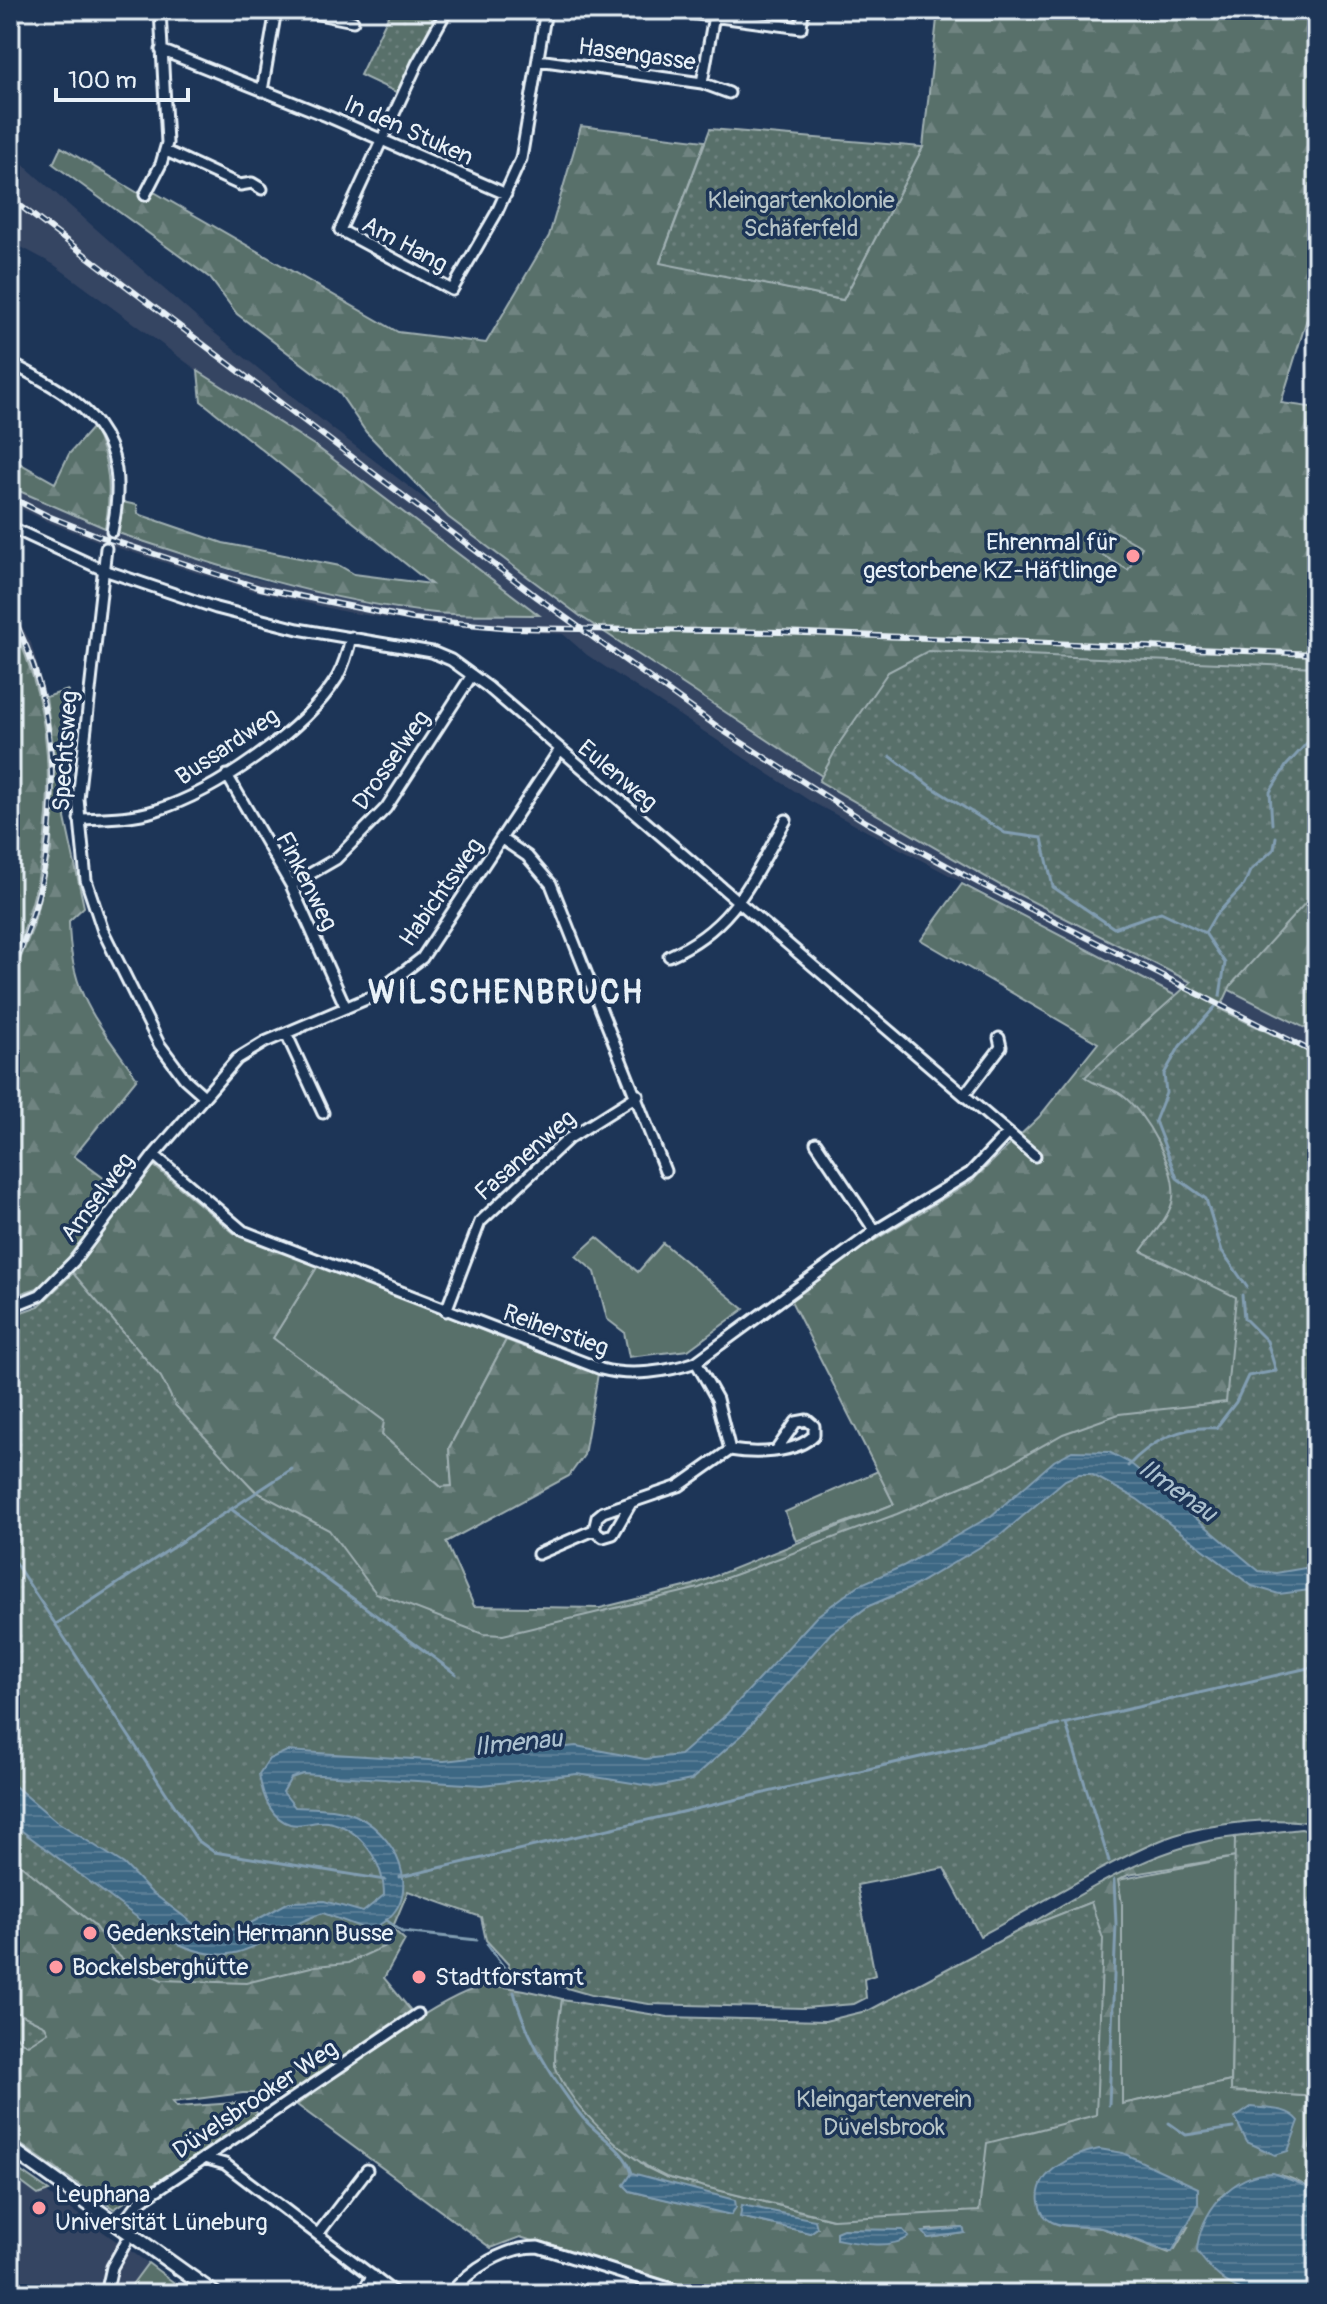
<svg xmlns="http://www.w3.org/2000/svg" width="1327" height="2304" viewBox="0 0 1327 2304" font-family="Pangolin,sans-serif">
<defs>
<pattern id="forest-firs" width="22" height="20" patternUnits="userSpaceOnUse" patternTransform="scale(2)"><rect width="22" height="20" fill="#586f6b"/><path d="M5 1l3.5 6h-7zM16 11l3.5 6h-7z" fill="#708481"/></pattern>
<pattern id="cemetery-stones" width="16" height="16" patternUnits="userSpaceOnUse" patternTransform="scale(2)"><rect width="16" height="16" fill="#586f6b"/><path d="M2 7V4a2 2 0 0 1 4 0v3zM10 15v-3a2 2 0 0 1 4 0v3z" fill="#708481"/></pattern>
<pattern id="park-dots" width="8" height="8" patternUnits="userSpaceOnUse" patternTransform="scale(2)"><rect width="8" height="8" fill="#586f6b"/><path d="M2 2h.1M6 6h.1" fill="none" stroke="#708481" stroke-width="1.8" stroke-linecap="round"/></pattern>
<pattern id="water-rules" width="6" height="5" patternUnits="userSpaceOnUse" patternTransform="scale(2)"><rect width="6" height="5" fill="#3e6784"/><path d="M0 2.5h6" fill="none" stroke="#5a7d96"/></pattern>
</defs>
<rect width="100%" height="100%" fill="#1d3557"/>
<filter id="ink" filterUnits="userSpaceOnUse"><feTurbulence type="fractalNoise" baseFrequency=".0125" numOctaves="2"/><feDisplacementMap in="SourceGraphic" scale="16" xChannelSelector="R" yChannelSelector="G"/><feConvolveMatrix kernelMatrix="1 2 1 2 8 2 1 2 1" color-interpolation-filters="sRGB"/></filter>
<g filter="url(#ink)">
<path fill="#354462" d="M10 153 206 326 334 430 580 616 831 782 1012 881 1317 1034V1064L1180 998 810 801 587 655 563 634 436 626 346 612 250 590 103 543 46 521 10 503V487L115 532 252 578 347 599 437 613 538 615 317 447 198 371 53 264 10 241Z
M10 605 31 643 49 709 55 804 43 893 10 985V966L35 891 47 804 41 711 24 647 10 621Z
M10 2167 148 2263 125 2294H10Z"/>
<path fill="#586f6b" stroke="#a0b0b2" stroke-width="2" d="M597 1237 638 1272 663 1243 744 1309 688 1350 629 1357 624 1332 607 1319 595 1272 576 1256Z
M319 1264 506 1340 449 1448 452 1486 441 1487 273 1338Z
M878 1471 894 1504 796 1541 785 1512Z
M1235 1857 1231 2081 1122 2104V1904L1118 1880Z
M20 2171 49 2191 38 2195 18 2180Z
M148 2263 189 2294H125Z"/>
<path fill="url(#forest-firs)" stroke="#a0b0b2" stroke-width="2" fill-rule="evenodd" d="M938 10H1317V286L1281 403 1317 408V1034L1012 881 831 782 580 616 448 517 366 432 338 391 237 314 210 278 53 164 61 147 148 199 154 192 398 332 486 343 549 236 581 126 705 141 660 262 843 300 923 147Z
M198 371 317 447 539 615C505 614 469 616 435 613 324 601 220 567 115 532L122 502 137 505 138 514 223 543 340 566 354 574 431 584 201 401Z
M93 427C110 460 112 492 105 528L10 487V458L55 483 69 454Z
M10 621C65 725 56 859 10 966Z
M68 690 76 733 65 818 84 907 69 921C70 995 96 1020 137 1078L74 1156 128 1196 153 1165 234 1233 319 1264 273 1338 384 1421 382 1435 441 1487 452 1486 449 1448 506 1340 598 1374 584 1455 569 1476 446 1542 474 1606 600 1608 693 1585 894 1504 787 1293 971 1182 1039 1117 1098 1043 921 940 962 884 1180 998 1317 1433 569 1639 480 1636 365 1596 155 1394 74 1285 64 1266 37 1288 10 1297V985L33 927 51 850 54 754 46 697Z
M10 1823 386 1923 405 1940 384 1978 413 2013 287 2097 283 2093H243L173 2102 177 2107 249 2102 259 2116 114 2209 10 2137Z
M1235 1837V1857L1128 1875 1118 1880 1122 1904V2104L1231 2081 1232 2091 1317 2097V2120L1313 2122 1310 2148 1317 2152V2194C1280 2165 1253 2168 1218 2199L1222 2279 1247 2294H706L520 2237 491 2248 297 2105C334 2078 448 1987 489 1986 513 1986 539 1993 562 1999L555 2066 645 2167 666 2177 832 2219 987 2143 1091 1902 1020 1930C1088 1890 1155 1845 1235 1837ZM625 2185 736 2207 731 2214 630 2191ZM741 2217 817 2228 810 2233ZM1060 2225 1188 2227 1175 2249 1169 2253 1102 2228ZM963 2228 964 2233 929 2238 927 2230Z"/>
<path fill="url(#cemetery-stones)" stroke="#a0b0b2" stroke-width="2" d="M1107 527 1142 547 1128 570 1094 550Z"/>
<path fill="url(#park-dots)" stroke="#a0b0b2" stroke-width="2" d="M391 10H438L398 93 360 75Z
M710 129 923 147 843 300 660 263Z
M928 651 1317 667V890L1231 985 1220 1009 1317 1056V1824C1276 1815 1198 1824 1159 1841 1098 1867 1039 1905 980 1936L944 1868 857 1885 875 1975 864 1979 866 1998 854 2004 804 2008 649 2004 591 1995 511 1972 508 1964 486 1940 481 1917 408 1891 385 1946 348 1963 315 1966 246 1983 162 1980 130 1965 112 1950 93 1924 10 1856V1316L39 1306 73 1273 161 1377 175 1405 255 1491 329 1530 376 1593 483 1634 503 1635 699 1588 897 1514 996 1472 1063 1434 1119 1414 1226 1402 1236 1297 1141 1251C1151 1236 1171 1216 1173 1198 1177 1169 1145 1112 1122 1095 1109 1086 1097 1087 1085 1077L1191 982 1000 885 819 781 840 742 888 672Z
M1301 1829 1317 1833V2097L1231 2091 1235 1837Z
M1091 1902 1103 1939 1096 2115 987 2143 979 2211 833 2219 666 2177C628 2159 571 2108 556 2068 552 2055 560 2015 562 2000L668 2017 825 2021 870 2010 1020 1930Z
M10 2009 45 2026 48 2032 28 2045C13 2039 10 2023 10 2009Z"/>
<path fill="url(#water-rules)" stroke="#829eb2" stroke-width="2" d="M1072 1451 1109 1452 1130 1463 1259 1571 1276 1573 1317 1566V1589L1279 1594 1252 1586 1137 1499 1091 1474H1079L1065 1480 1002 1534 911 1588 869 1606 831 1633 741 1736 691 1780 657 1787 577 1774 482 1785 303 1774 291 1778 283 1792 295 1807C315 1808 339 1807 357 1816 403 1839 428 1908 368 1930L323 1913C252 1937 243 1979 162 1936L10 1822V1782L56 1821 124 1864 150 1891 206 1933 218 1934 249 1924 289 1902 324 1901 363 1912 384 1895C384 1863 361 1828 328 1822 316 1820 302 1827 290 1824 269 1818 262 1793 259 1774L269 1759 287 1751 444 1761 576 1746 645 1759 680 1755 724 1717 817 1616 859 1585 903 1566 991 1516 1054 1461Z
M1251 2107C1268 2109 1288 2107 1299 2121L1288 2151 1275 2155 1247 2142 1235 2118Z
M1099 2149 1123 2153 1198 2188V2205L1172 2252C1149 2248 1126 2233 1101 2228 1086 2225 1066 2229 1052 2222 1044 2218 1040 2210 1039 2202 1034 2171 1075 2154 1099 2149Z
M632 2173 735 2200 736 2207 731 2215 630 2191 624 2185Z
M1273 2173 1306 2186 1317 2194V2294C1263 2294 1231 2302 1197 2251 1199 2213 1233 2172 1273 2173Z
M742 2205 815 2220 817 2228 810 2233 740 2217Z
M963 2228 965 2233 928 2238 923 2232Z
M843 2229 903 2230 909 2237C889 2250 858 2243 836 2239V2232Z"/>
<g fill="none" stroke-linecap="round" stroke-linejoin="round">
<path stroke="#829eb2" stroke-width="3" d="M890 756 930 786 1005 833 1042 838 1053 887 1114 928 1161 912 1205 933 1225 963 1220 996
M1272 824 1270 792 1286 766 1317 732
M1205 933 1215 916 1244 885 1250 871 1274 849 1276 837
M1215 1007 1180 1046 1164 1074 1166 1093 1155 1121 1177 1178 1206 1199 1222 1251 1247 1287
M1128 1466C1151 1441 1182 1425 1216 1428L1236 1402 1248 1376 1276 1371 1267 1341 1244 1318 1242 1295
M231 1509 456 1674
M10 1555 197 1840 214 1852 385 1880
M56 1624 292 1469
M1063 1724 1317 1666
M1066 1724 1109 1861
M400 1877 1059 1725
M386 1920 402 1932 477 1940
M487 1944 512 1979
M514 1992C525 2034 553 2079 579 2113 595 2135 624 2146 632 2173
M1109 2105 1116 1924 1114 1880
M1169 2123 1186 2135 1233 2128"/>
<g stroke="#e8f1f8" stroke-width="15">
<path id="street" d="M298 10 353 21
M447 10 417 64 340 230 452 290 496 214 521 159 546 10
M667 10 801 28 803 10
M161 50 327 116 506 194
M538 60 702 83 729 93
M702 83 715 10
M262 91 276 10
M166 151 240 185 252 183 262 189
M145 195 161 164 167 143 160 10
M10 363C88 402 133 434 112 531
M10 527 101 569 216 608 298 629 432 652 451 660 488 687 1035 1156
M106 548 78 799 86 880 103 931 159 1044 185 1079 203 1095
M227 775 291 885 346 1008
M79 819C105 818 132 818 157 810 215 792 305 730 337 678 344 665 348 651 351 637
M502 839 527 856 551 884 665 1171
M291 885 336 859 386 808 472 675
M669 956C735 927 752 879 786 820
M286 1033 323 1113
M965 1094 1001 1047 999 1038
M816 1143 875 1231
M154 1155 243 1231 601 1369C630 1377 668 1372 696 1362L875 1231 970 1173 1008 1133
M10 1307 40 1295 74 1261 154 1155 237 1059 265 1042 371 997 422 958 559 751
M446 1311 480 1222 568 1139 638 1095
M730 1450C754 1454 796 1454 814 1435V1426L807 1420 796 1422 777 1449
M631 1503 613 1534 603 1537 594 1530 597 1517 603 1512 679 1486 730 1450 717 1399 696 1362
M538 1554 594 1530
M204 2158 225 2164 396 2294
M122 2224 139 2202 418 2014
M318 2234 367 2170
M106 2294 112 2267 126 2242
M360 2294 373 2276
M450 2294C471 2268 505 2247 538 2247L688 2294"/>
</g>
<g stroke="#e8f1f8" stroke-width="18">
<path id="secondary" d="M10 2148 215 2294"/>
</g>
<use href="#street" stroke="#1d3557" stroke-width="9"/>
<use href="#secondary" stroke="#1d3557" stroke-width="12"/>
<g stroke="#e8f1f8" stroke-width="6">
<path id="rail" d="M10 198 537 597 722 730 866 822 981 884 1317 1054
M10 497 48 516 99 536 260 588 413 619 512 628 780 632 1317 654
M10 612C70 722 61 864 10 975"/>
</g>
<use href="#rail" stroke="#1d3557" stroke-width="3" stroke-dasharray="9" stroke-linecap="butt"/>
</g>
</g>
<g fill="#ff9aa2" stroke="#1d3557" stroke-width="3">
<circle cx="1133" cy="556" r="8"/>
<circle cx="90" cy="1933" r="8"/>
<circle cx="56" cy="1967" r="8"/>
<circle cx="419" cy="1977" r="8"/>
<circle cx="39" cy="2208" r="8"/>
</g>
<g text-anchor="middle" stroke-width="7" stroke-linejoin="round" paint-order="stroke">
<g font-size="24" fill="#e8f1f8" stroke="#1d3557">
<text transform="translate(637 54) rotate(8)" y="8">Hasengasse</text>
<text transform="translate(409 130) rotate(24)" y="8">In den Stuken</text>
<text transform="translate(405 244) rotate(28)" y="8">Am Hang</text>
<text transform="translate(227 746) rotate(-34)" y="8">Bussardweg</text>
<text transform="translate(65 751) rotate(-86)" y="8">Spechtsweg</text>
<text transform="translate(391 760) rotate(-55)" y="8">Drosselweg</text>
<text transform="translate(618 775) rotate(40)" y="8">Eulenweg</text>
<text transform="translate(307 881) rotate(63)" y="8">Finkenweg</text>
<text transform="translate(441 892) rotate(-55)" y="8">Habichtsweg</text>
<text transform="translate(525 1155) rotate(-41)" y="8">Fasanenweg</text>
<text transform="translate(97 1197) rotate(-53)" y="8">Amselweg</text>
<text transform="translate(556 1330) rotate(20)" y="8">Reiherstieg</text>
<text transform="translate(255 2099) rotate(-34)" y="8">Düvelsbrooker Weg</text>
</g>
<g font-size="24" fill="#b6c4c7" stroke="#1d3557">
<text x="801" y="208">Kleingartenkolonie<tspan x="801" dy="28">Schäferfeld</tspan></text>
<text x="884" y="2107">Kleingartenverein<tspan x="884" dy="28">Düvelsbrook</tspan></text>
</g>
<g font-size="24" fill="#e8f1f8" stroke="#1d3557" text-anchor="start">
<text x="1117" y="550" text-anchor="end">Ehrenmal für<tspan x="1117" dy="28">gestorbene KZ-Häftlinge</tspan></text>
<text x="106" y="1941">Gedenkstein Hermann Busse</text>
<text x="72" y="1975">Bockelsberghütte</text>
<text x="435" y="1985">Stadtforstamt</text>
<text x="55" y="2202">Leuphana<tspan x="55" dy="28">Universität Lüneburg</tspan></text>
</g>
<g font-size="26" font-style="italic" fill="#acc1cf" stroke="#1d3557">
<text transform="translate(1178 1490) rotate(35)" y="9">Ilmenau</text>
<text transform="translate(518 1742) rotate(-6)" y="9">Ilmenau</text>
</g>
<g font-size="32" font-weight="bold" letter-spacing="2" fill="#e8f1f8" stroke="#1d3557">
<text x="506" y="1003">WILSCHENBRUCH</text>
</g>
</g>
<rect width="1327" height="2304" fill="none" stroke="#1d3557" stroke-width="40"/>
<rect x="20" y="20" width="1287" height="2264" fill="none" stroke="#e8f1f8" stroke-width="3" filter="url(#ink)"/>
<path d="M56 88v12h132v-12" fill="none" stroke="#e8f1f8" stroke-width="4"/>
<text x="68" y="88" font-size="24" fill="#e8f1f8" stroke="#1d3557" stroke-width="6" paint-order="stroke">100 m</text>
</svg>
